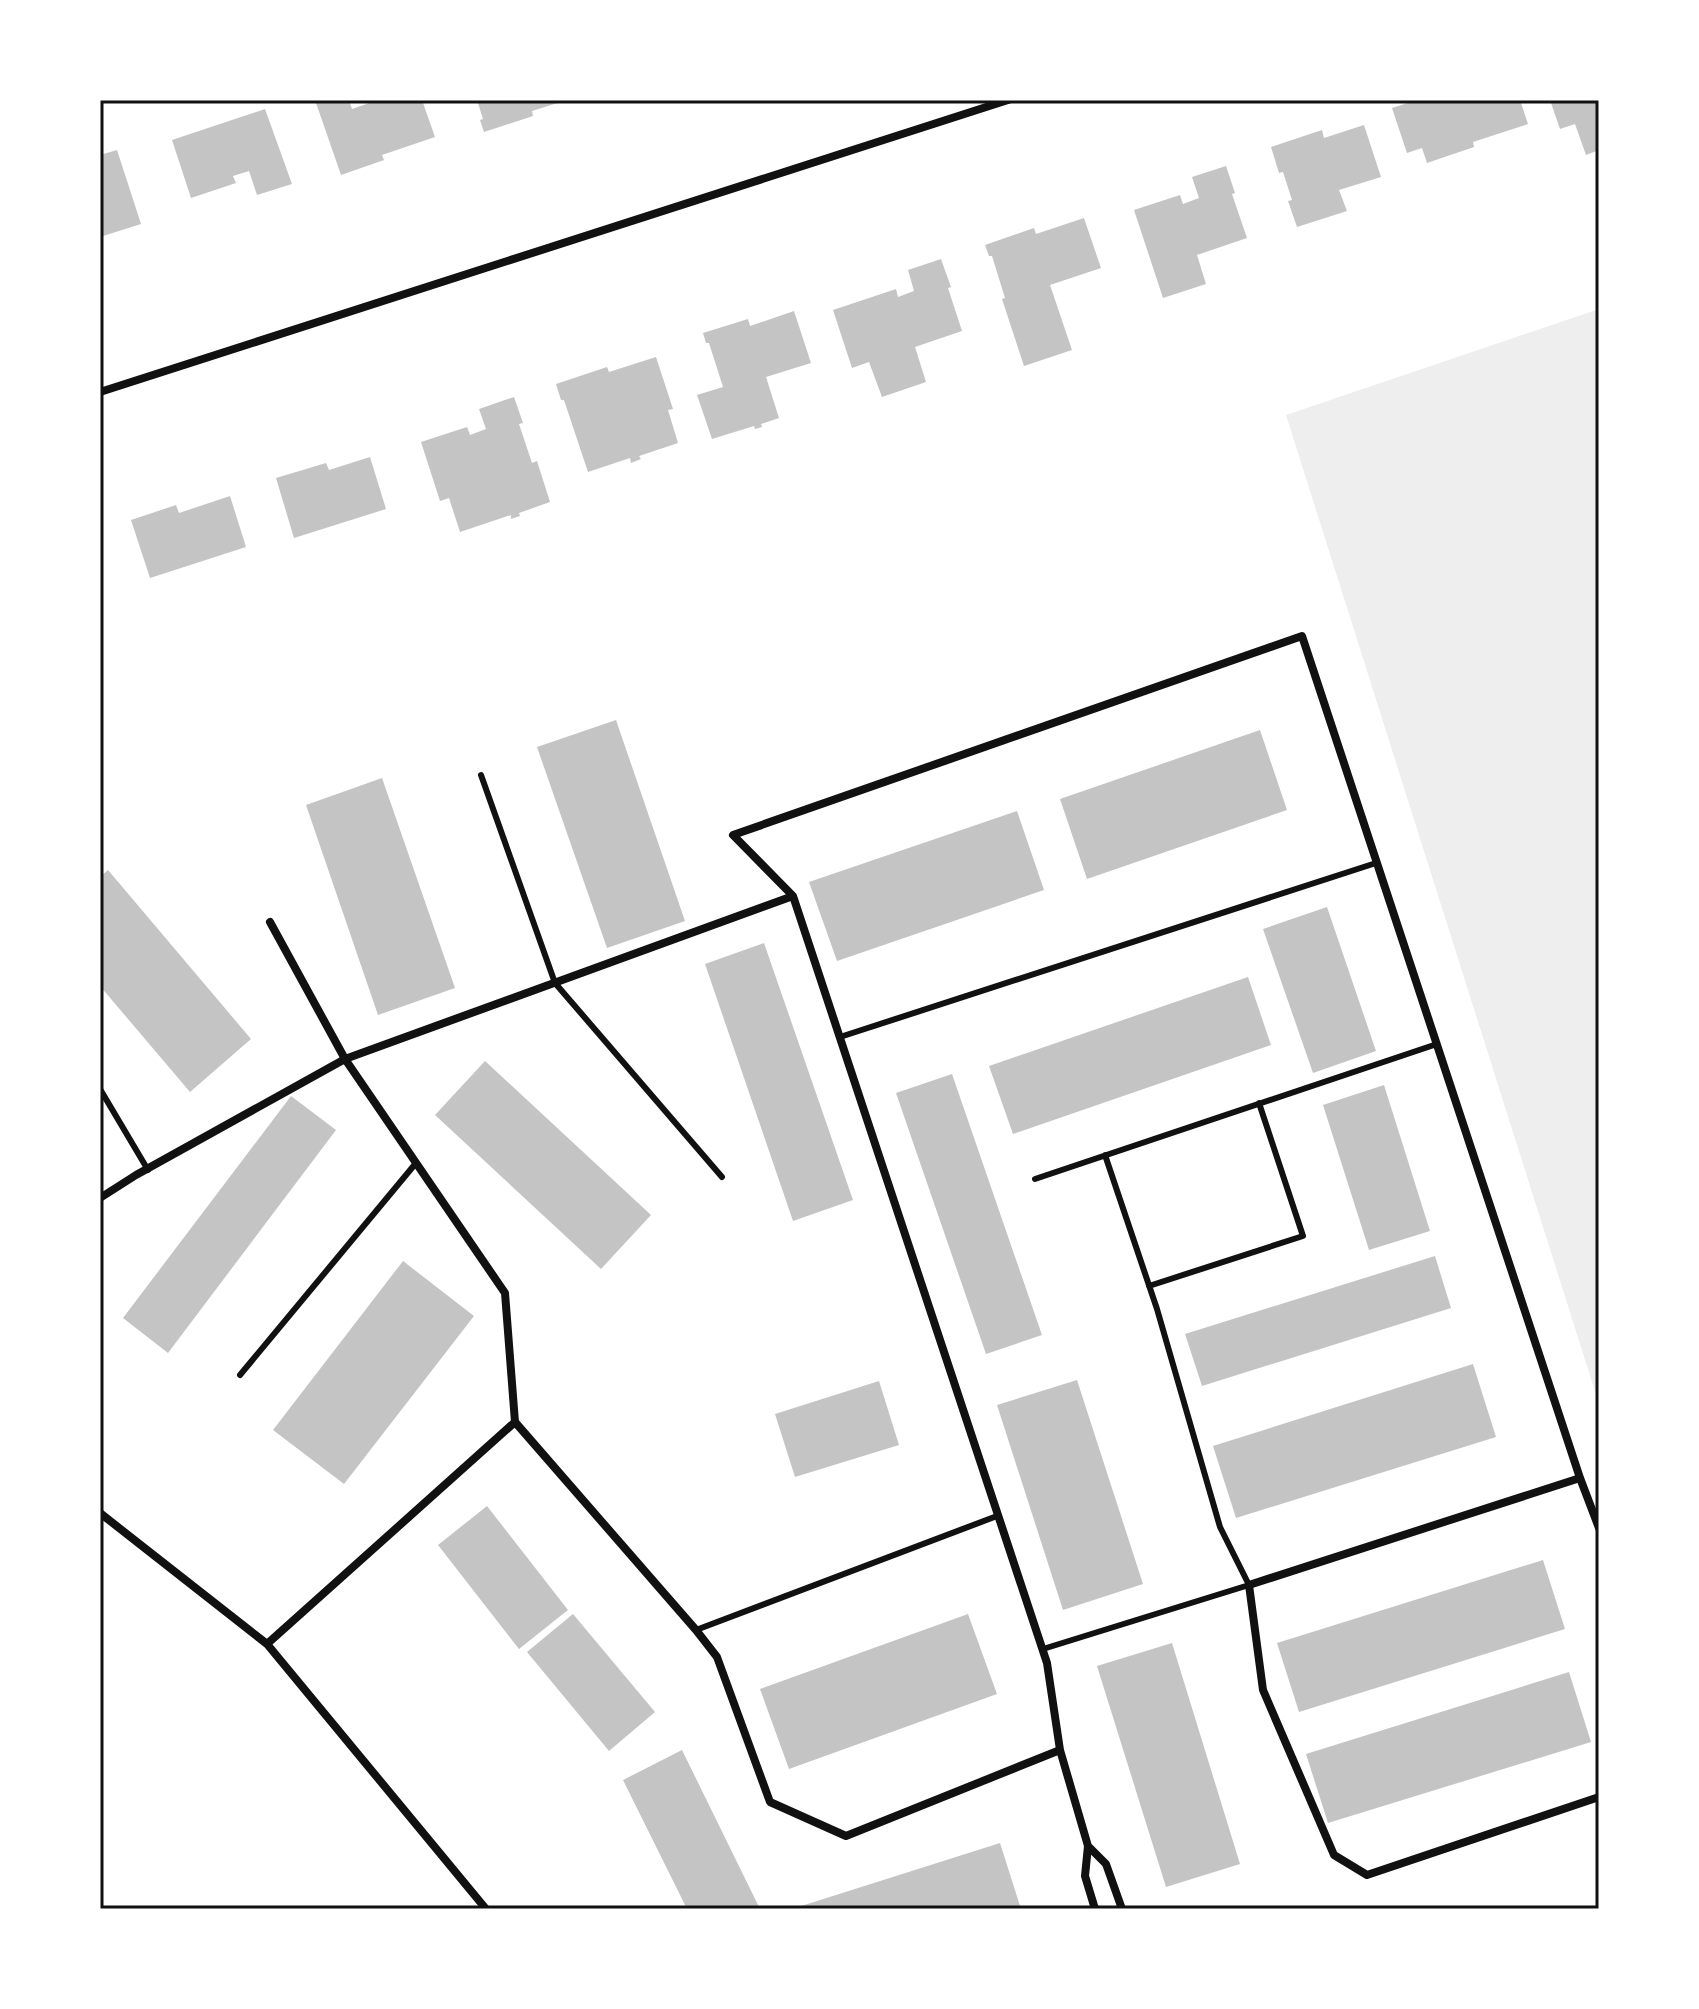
<svg xmlns="http://www.w3.org/2000/svg" width="1699" height="2009" viewBox="0 0 1699 2009" font-family="'Titillium Web',sans-serif">
<rect width="100%" height="100%" fill="#fff"/>
<path fill="#eee" d="M1599 309V1404L1286 415Z"/>
<path fill="#c4c4c4" d="M315 100H349L352 109 378 100H422L435 137 382 155 384 160 341 175Z
M477 100H564V101L532 111 533 116 484 132 480 120 483 119Z
M1417 100H1520L1528 124 1473 142 1474 147 1427 163 1422 148 1407 153 1392 108Z
M1550 100H1599V150L1586 155 1575 124 1560 129Z
M265 109 292 184 257 195 249 171 233 176 236 183 191 198 172 140Z
M1364 125 1381 177 1339 190 1347 211 1297 227 1288 201 1292 200 1283 172 1279 173 1271 147 1322 130 1324 138Z
M117 150 141 224 100 237V155Z
M1226 166 1235 193 1232 194 1247 238 1197 255 1206 284 1163 298 1134 210 1180 195 1183 204 1199 198 1192 177Z
M1084 218 1101 268 1050 285 1072 350 1024 366 1002 299 1005 298 992 256H989L985 245 1034 228 1036 234Z
M941 259 951 287 948 288 962 331 915 347 926 382 882 397 869 362 852 368 833 310 896 289 898 297 914 291 908 270Z
M794 311 811 363 766 377 779 418 761 424 762 427 755 429 754 426 712 439 697 395 723 387 709 343H706L703 333 748 319 750 326Z
M656 357 673 409 668 410 678 443 639 456 641 459 631 463 630 458 588 472 564 400H561L556 384 607 367 609 372Z
M514 397 523 423 519 424 532 463 537 461 550 502 519 513 520 516 511 519V515L460 532 449 498 440 501 421 442 467 427 470 435 486 429 479 409Z
M370 457 386 509 294 538 276 478 326 463 329 470Z
M230 496 246 547 150 578 131 520 176 505 179 513Z
M616 720 685 921 607 948 537 747Z
M1260 730 1287 810 1087 879 1060 799Z
M382 778 455 988 378 1015 306 805Z
M1017 811 1044 890 837 961 809 882Z
M108 870 251 1039 190 1092 100 986V877Z
M1327 907 1376 1051 1313 1073 1263 929Z
M764 943 853 1200 793 1221 705 964Z
M1248 977 1271 1045 1013 1134 989 1066Z
M485 1061 651 1215 601 1269 435 1115Z
M952 1074 1042 1335 986 1354 896 1093Z
M1384 1085 1430 1231 1369 1250 1323 1105Z
M291 1096 336 1130 168 1353 123 1318Z
M1435 1256 1451 1308 1202 1386 1185 1334Z
M403 1261 474 1316 344 1484 273 1430Z
M1473 1364 1496 1437 1236 1518 1213 1446Z
M1077 1380 1143 1584 1063 1610 997 1405Z
M879 1381 899 1445 795 1477 775 1414Z
M487 1506 568 1610 519 1649 438 1545Z
M1543 1560 1565 1629 1299 1712 1277 1643Z
M573 1614 655 1712 609 1751 527 1652Z
M968 1614 997 1694 789 1769 760 1689Z
M1172 1643 1240 1864 1166 1887 1097 1666Z
M1569 1672 1591 1742 1328 1823 1306 1754Z
M682 1750 760 1909H687L623 1780Z
M1000 1843 1021 1909H795V1908Z"/>
<g fill="none" stroke-linecap="round" stroke-linejoin="round">
<path stroke="#111" stroke-width="6" d="M481 775 555 983 722 1177
M840 1037 1376 863
M100 1089 148 1170
M1035 1179 1437 1044
M1149 1286 1303 1236 1259 1103
M240 1375 416 1163
M696 1630 997 1516
M1043 1649 1249 1585 1220 1527 1157 1309 1105 1155"/>
<path stroke="#111" stroke-width="8" d="M100 392 1008 100
M270 922 345 1059 505 1293 515 1422 696 1630 717 1657 770 1802 846 1836 1060 1750
M100 1198 136 1175 345 1059 793 896
M1580 1478 1249 1585 1263 1690 1334 1855 1367 1875 1599 1797
M100 1513 267 1644 486 1909
M267 1644 515 1422
M1088 1846 1106 1864 1122 1909
M1095 1909 1085 1876 1088 1846 1060 1750 1047 1663 793 896 733 835 1302 636 1580 1478 1599 1528"/>
</g>
<rect width="1699" height="2009" fill="none" stroke="#ffffff" stroke-width="204"/>
<rect x="102" y="102" width="1495" height="1805" fill="none" stroke="#111" stroke-width="3"/>
</svg>
